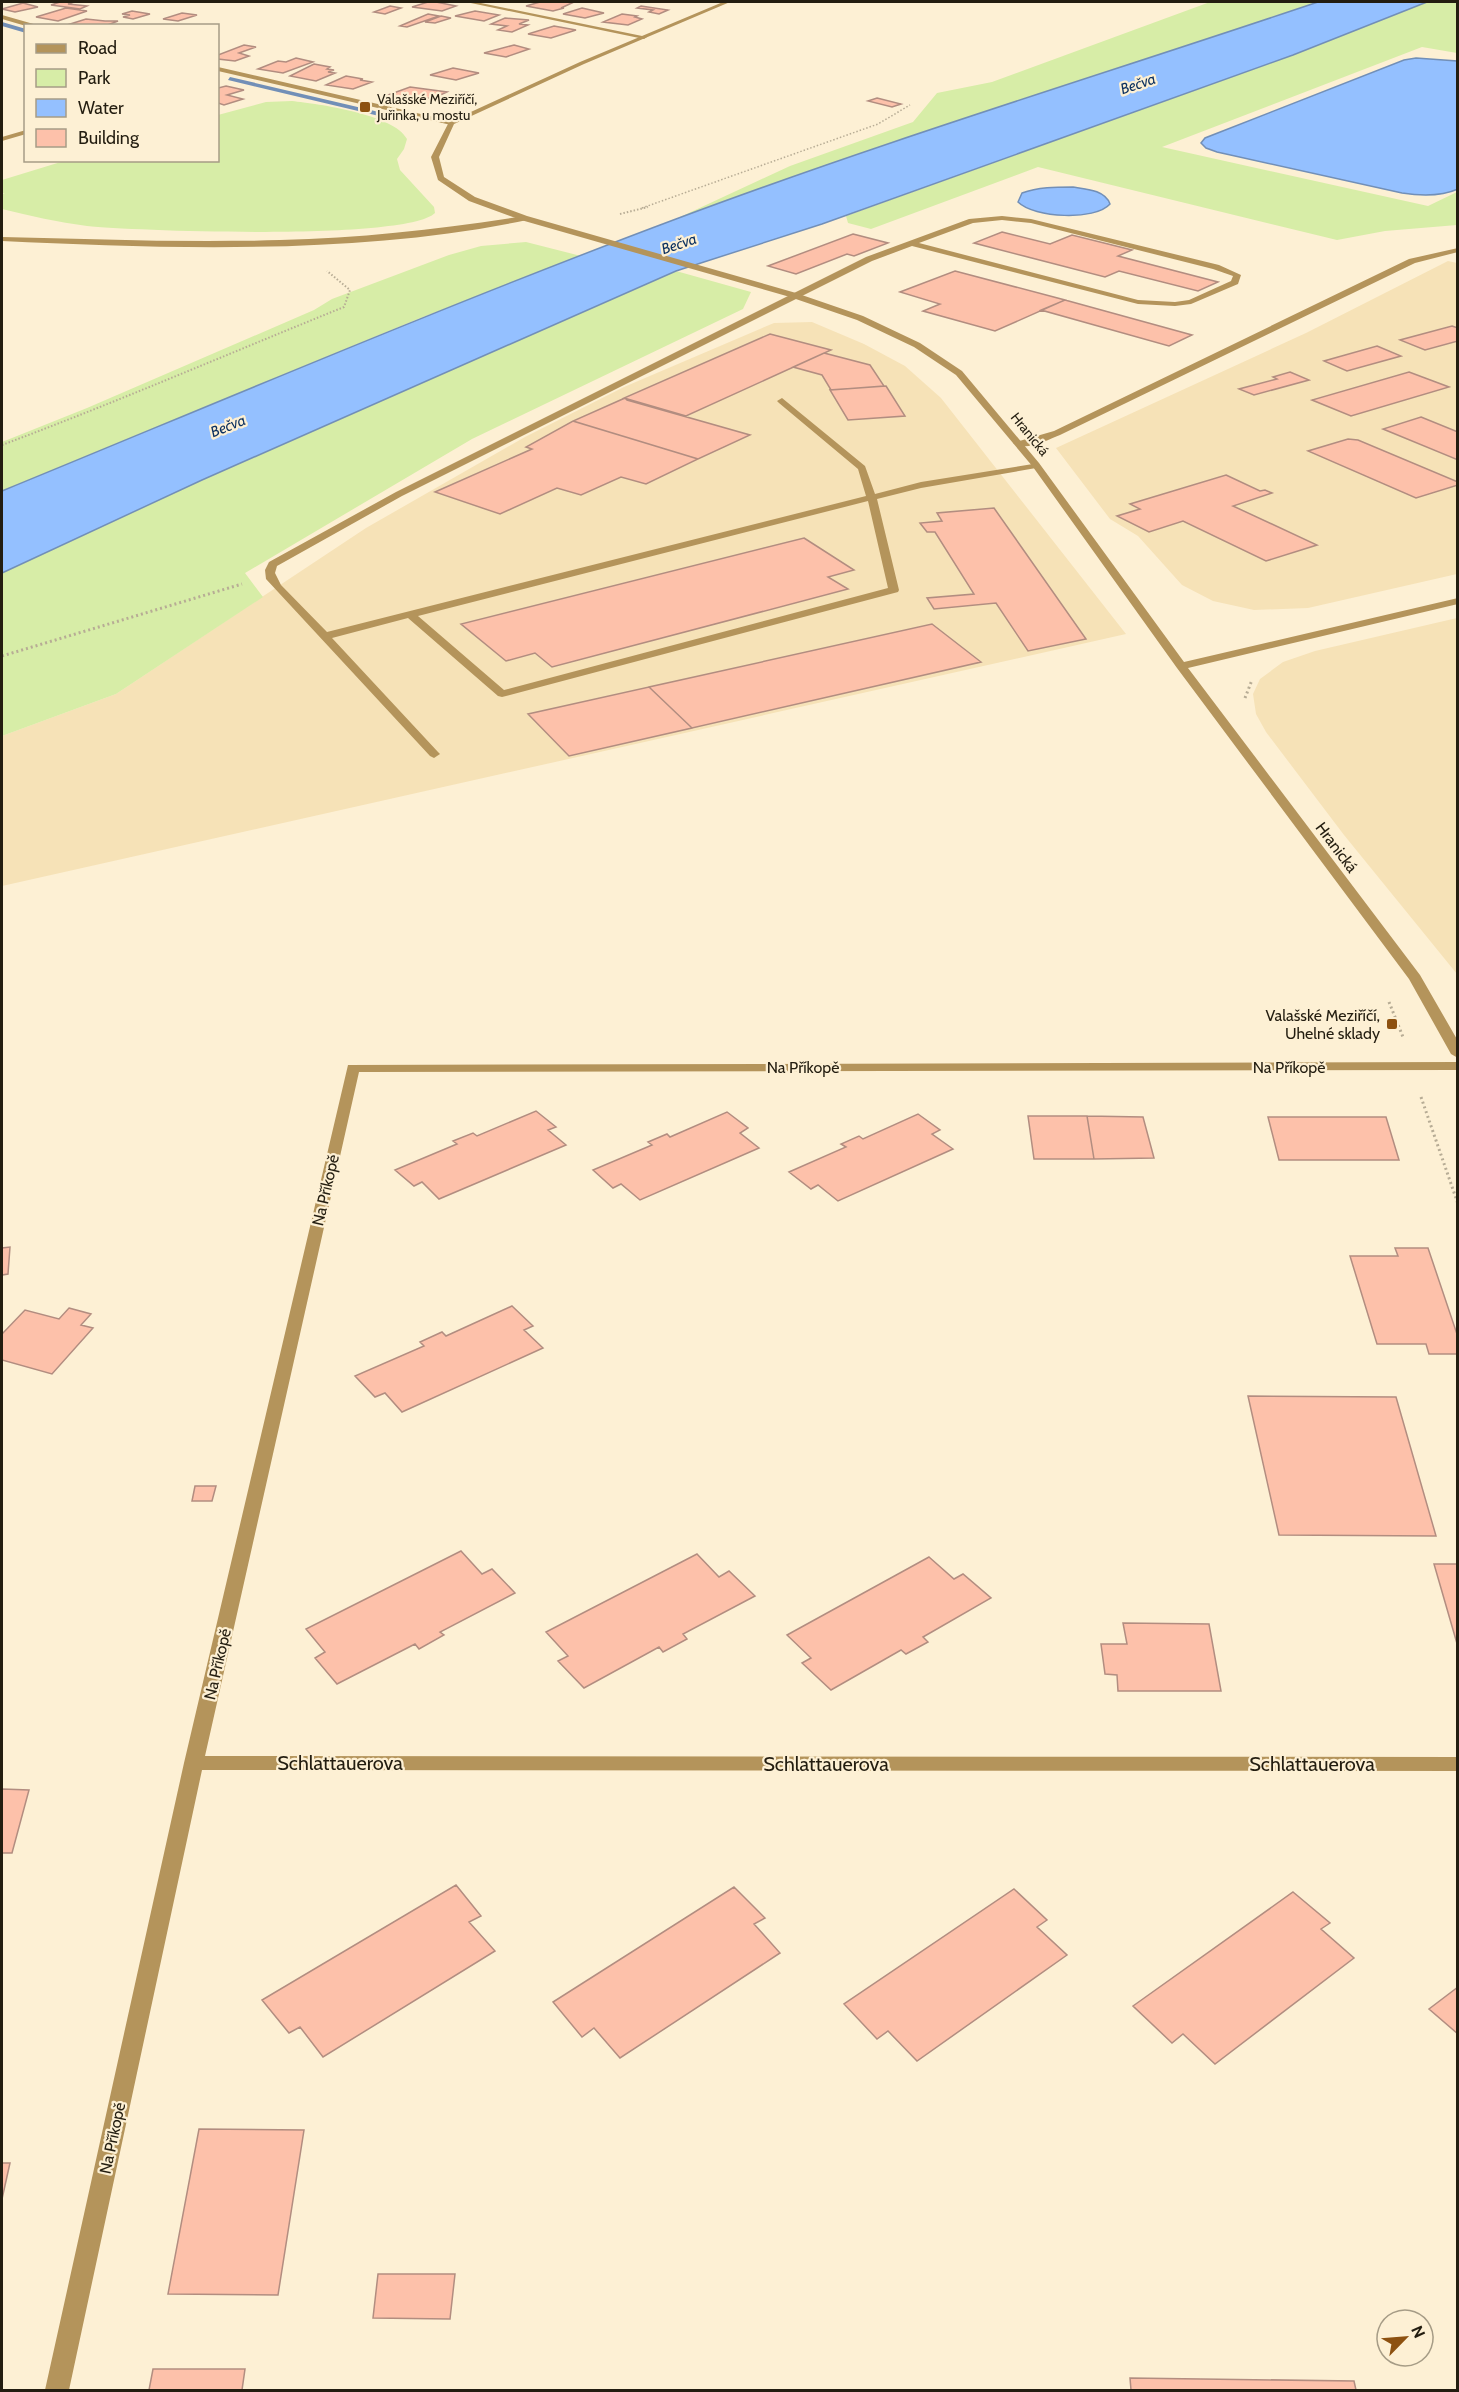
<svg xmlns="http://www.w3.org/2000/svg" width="1459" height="2392" viewBox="0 0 1459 2392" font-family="Cabin,sans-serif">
<rect width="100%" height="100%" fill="#fdf0d4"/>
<path fill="#f6e2b7" d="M1448 261 1457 263V574L1308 608 1254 610 1213 601 1182 585 1138 536 1110 519 1056 448 1306 333Z
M812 322 864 344 905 366 941 398 1126 634 2 886V736L116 694 366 528 525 437 624 387 774 323Z
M1457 618H1458L1457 974 1344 835 1266 732 1256 714 1253 694 1260 679 1283 662 1315 651Z"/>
<path fill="#d7eda7" d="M1210 2H1318L960 121 678 218 790 166 913 122 937 93 992 82Z
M1427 2H1457V53L1422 47 1162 147 1428 206 1457 192V225L1385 231 1337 240 1038 167 871 229 848 223 846 216 1293 55Z
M292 101C318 104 394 114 407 139L404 149 397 159 400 170 434 207 435 213C406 241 137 231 87 226 58 222 30 216 2 209V194L5 193H2V180L64 161 218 160V115L266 102Z
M526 242 581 256 418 319 2 491V442L87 408 314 310 332 299 449 255 481 246Z
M676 271 751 292 743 309 472 439 245 573 263 597 116 694 2 736V573L202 480Z"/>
<path fill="#94c0ff" stroke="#728fb7" stroke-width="1.5" d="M1318 2H1427L1293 55 822 224 676 271 202 480 2 573V491C226 399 449 304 676 219 887 140 1104 74 1318 2Z
M1416 58 1457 61 1458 189C1440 197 1421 196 1402 193L1217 152 1206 148 1201 143 1205 138 1404 60Z
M1073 187C1086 189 1105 190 1110 204 1095 221 1034 218 1018 202L1022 193C1038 187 1056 187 1073 187Z"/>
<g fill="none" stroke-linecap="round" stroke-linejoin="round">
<path fill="#728fb7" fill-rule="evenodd" d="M2 22 26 29V33L2 26Z
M230 77 396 116 399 118 396 120 228 80Z"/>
</g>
<path fill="#fdc1aa" stroke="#b28d80" stroke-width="1.5" d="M60 2H74L68 4 87 6 80 9 51 5Z
M428 2H436L456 6 442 11 412 7Z
M540 2H574L561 8H564L553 11 526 6Z
M23 3 38 7 15 12 2 9Z
M390 6 401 8 385 14 374 12Z
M641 6 668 10 659 14 649 12 653 10 637 8Z
M66 8 87 11 58 21 36 17Z
M582 8 604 13 585 18 563 14Z
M132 11 150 14 133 19 123 17 130 15 122 14Z
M475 11 499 15 484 21 455 16Z
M182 13 197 15 178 21 163 19Z
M428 14 439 16 407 27 400 26Z
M622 14 637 16 635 17 642 19 628 25 603 22Z
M441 16 451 18 435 23 425 22Z
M505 18 529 20 519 24 528 25 512 32 498 30 507 26 491 24Z
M86 19 105 21H118L105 26 67 25Z
M554 26 576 30 551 38 528 34Z
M244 45 256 47 239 53 249 56 235 61 218 59V55Z
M514 45 529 49 506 57 484 53Z
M296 58 313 62 283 73 258 69 278 61 286 62Z
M314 64 330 67 327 69 334 70 328 72 335 73 316 81 290 76Z
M453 68 479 73 456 80 430 75Z
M346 76 363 79 360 80 372 82 353 89 326 85Z
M226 86 244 90 227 95 243 99 224 105 218 103V88Z
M410 87 447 92 432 99 424 97 417 100 388 95Z
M877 98 901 104 892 107 868 101Z
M1002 232 1050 244 1072 235 1132 250 1118 256 1218 282 1198 291 1119 271 1105 277 974 243Z
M853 234 888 243 854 256 847 254 796 274 768 266Z
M955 271 1065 300 995 331 923 311 940 304 900 292Z
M1065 300 1192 335 1169 346 1041 310Z
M1452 326 1458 328V341L1425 350 1400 340Z
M770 334 831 350 686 416 624 398Z
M1377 346 1401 356 1347 371 1324 361Z
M824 353 870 365 884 386 831 390 822 375 793 367Z
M1290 372 1309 380 1254 395 1239 389 1277 379 1273 377Z
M1409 372 1449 387 1351 416 1312 400Z
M886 386 905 416 848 420 830 390Z
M625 398 627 400 750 435 698 459 573 421Z
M1421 417 1458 432V460L1383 429Z
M573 421 698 459 646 484 621 477 581 495 557 488 500 514 435 492 532 449 526 447Z
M1348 439 1358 440 1458 482V485L1416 498 1308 451Z
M1226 475 1260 491 1265 490 1272 493 1233 506 1317 545 1266 561 1183 521 1149 532 1117 516 1140 509 1130 504Z
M994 508 1086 639 1028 651 996 603 934 609 927 598 974 594 935 532H927L920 523 942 521 937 513Z
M804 538 854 570 828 577 848 589 552 667 535 653 506 661 461 624Z
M932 624 981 662 692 728 649 687Z
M649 687 692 728 569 756 528 714Z
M536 1111 556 1127 548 1130 566 1145 439 1199 422 1182 414 1186 395 1170 457 1144 453 1141 473 1133 477 1136Z
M727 1112 748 1128 740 1133 759 1148 640 1200 621 1184 613 1188 593 1170 652 1145 648 1142 667 1134 670 1137Z
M918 1114 940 1130 932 1134 953 1149 838 1201 818 1185 811 1189 789 1172 846 1147 841 1144 859 1136 863 1139Z
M1028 1116H1087L1094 1159H1034Z
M1087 1116 1143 1117 1154 1158 1094 1159Z
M1268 1117H1386L1399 1160H1279Z
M10 1247 8 1274 2 1275V1248Z
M1395 1248H1428L1458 1337V1354H1429L1426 1344H1377L1350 1256H1398Z
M512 1306 533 1326 524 1330 543 1348 402 1412 385 1393 375 1397 355 1376 424 1346 420 1342 442 1332 446 1336Z
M69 1308 91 1314 81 1325 93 1328 52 1374 2 1360V1334L25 1310 59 1319Z
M1248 1396 1396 1397 1436 1536 1279 1535Z
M195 1486H216L212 1501H192Z
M461 1551 482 1574 492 1569 515 1593 440 1632 444 1635 419 1649 415 1644 337 1684 315 1658 325 1652 306 1629Z
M697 1554 719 1577 729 1571 755 1596 683 1634 687 1639 663 1652 659 1647 584 1688 558 1661 568 1656 546 1632Z
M929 1557 954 1579 963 1574 991 1598 923 1637 928 1642 906 1654 901 1650 831 1690 802 1663 811 1658 787 1635Z
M1434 1564H1458V1647Z
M1123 1623 1209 1624 1221 1691H1118L1117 1675 1105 1674 1101 1644H1127Z
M2 1789 29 1790 12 1853H2Z
M456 1885 481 1916 469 1922 495 1951 323 2057 300 2027 289 2033 262 2000Z
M734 1887 765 1918 754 1924 780 1953 620 2058 594 2028 582 2037 553 2002Z
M1014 1889 1047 1920 1037 1927 1067 1955 917 2061 888 2031 877 2039 844 2004Z
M1293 1892 1330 1923 1321 1929 1354 1958 1215 2064 1183 2034 1172 2043 1133 2006Z
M1458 1987V2034L1429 2009Z
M199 2129 304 2130 278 2295 168 2294Z
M2 2163H10L2 2199Z
M378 2274H455L450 2319 373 2318Z
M153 2369H245L242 2390H149Z
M1130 2378 1354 2381 1356 2390H1131Z"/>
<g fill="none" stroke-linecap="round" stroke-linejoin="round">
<path stroke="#b7ac95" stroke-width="1.5" stroke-dasharray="1.5 2" stroke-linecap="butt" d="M642 208 878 124 910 105"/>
<path stroke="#b7ac95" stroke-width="2" stroke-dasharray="1.5 2" stroke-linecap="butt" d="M620 214 648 207
M2 445C117 402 230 353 344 307L350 290 327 271"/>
<path stroke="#b7ac95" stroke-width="3" stroke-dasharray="2 3" stroke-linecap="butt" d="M2 656 242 584
M1245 698 1252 680
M1389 1002 1403 1037
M1421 1097 1458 1204"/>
<path fill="#b4945b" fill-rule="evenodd" d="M1002 216 1031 219 1219 265 1241 275 1238 284 1191 304 1175 306 1138 304 912 246 872 261 402 496 277 566 275 573 281 585 327 632 866 496 858 469 779 403 777 401 782 398 865 466 875 494 921 482 1039 463V467L1036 468 921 488 877 499 899 590 898 592 502 697 498 696 408 618 332 638 438 752 440 754 434 758 430 756 266 579 265 570 269 562 396 492 866 257 969 219ZM1002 220 1031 223 1213 269 1233 276 1231 281 1189 300 1175 302 1138 300 919 243 973 223ZM868 501 888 588 504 690 418 616Z
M1458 248V252L1415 263 1060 435C1047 440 1026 452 1013 443L1054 431 1409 259Z"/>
<path fill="#b4945b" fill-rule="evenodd" d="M466 2H476L647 37 644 39Z
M2 15 37 25 38 26H26L2 19Z
M218 67 451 121 454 123 451 125 218 71Z
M26 130V134L2 141V137Z
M524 216 528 218 527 220C362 255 169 249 2 241V237C94 239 187 243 280 240 362 238 443 229 524 216Z
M1458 1062V1070L359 1072 205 1756 1458 1757V1771L202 1770 69 2390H45L184 1763 348 1065Z"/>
<path fill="#b4945b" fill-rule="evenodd" d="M723 2H730L584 64 454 124 439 157 444 177 475 197 527 216 796 293 863 316 920 343 962 371 1039 463 1184 662 1458 598V604L1188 668 1420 975 1458 1041V1058L1451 1054 1409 979 1177 668 1033 467 956 375 914 347 857 320 790 297 521 220 469 201 438 180 431 157 449 122 580 62Z"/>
</g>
<g fill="#8d5110" stroke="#fdf0d4" stroke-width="2">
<rect x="359" y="101" width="12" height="12" rx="3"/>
<rect x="1386" y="1018" width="12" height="12" rx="3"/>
</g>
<g text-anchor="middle" stroke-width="4.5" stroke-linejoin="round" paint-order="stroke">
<g font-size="14" fill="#231d10" stroke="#fdf0d4" text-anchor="start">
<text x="377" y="104">Valašské Meziříčí,<tspan x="377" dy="16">Juřinka, u mostu</tspan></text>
</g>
<g font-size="14" fill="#231d10" stroke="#fdf0d4">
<text transform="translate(1030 434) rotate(51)" y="5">Hranická</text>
</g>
<g font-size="15" font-style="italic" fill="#0b305f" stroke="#fdf0d4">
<text transform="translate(1138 84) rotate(-19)" y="5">Bečva</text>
<text transform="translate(679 244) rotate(-19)" y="5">Bečva</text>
<text transform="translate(228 426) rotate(-22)" y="5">Bečva</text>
</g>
<g font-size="16" fill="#231d10" stroke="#fdf0d4">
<text transform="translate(1337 847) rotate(53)" y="6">Hranická</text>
<text x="803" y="1073">Na Příkopě</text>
<text x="1289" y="1073">Na Příkopě</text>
<text transform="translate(325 1190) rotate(-77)" y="6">Na Příkopě</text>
<text transform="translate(217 1664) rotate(-77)" y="6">Na Příkopě</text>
<text transform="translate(112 2138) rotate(-78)" y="6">Na Příkopě</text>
</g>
<g font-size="16" fill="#231d10" stroke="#fdf0d4" text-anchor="end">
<text x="1380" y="1021">Valašské Meziříčí,<tspan x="1380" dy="18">Uhelné sklady</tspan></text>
</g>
<g font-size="20" fill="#231d10" stroke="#fdf0d4">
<text x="340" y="1770">Schlattauerova</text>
<text x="826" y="1771">Schlattauerova</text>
<text x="1312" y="1771">Schlattauerova</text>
</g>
</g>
<rect width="1459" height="2392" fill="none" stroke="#231d10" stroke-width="6"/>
<rect x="24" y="24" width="195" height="138" fill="#fdf0d4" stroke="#a69c86" stroke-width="1.5"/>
<rect x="36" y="44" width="30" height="9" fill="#b4945b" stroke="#a69c86" stroke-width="1.5"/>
<text x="78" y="54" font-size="18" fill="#231d10">Road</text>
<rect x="36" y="69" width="30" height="18" fill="#d7eda7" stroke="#a69c86" stroke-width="1.5"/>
<text x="78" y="84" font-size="18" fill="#231d10">Park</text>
<rect x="36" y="99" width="30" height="18" fill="#94c0ff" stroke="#a69c86" stroke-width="1.5"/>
<text x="78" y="114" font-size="18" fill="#231d10">Water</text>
<rect x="36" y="129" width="30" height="18" fill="#fdc1aa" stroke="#a69c86" stroke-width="1.5"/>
<text x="78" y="144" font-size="18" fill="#231d10">Building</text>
<g transform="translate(1405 2338) rotate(65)"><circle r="28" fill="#fdf0d4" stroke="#a69c86" stroke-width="1.5"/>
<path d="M0-4.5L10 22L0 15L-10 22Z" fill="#8d5110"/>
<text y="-9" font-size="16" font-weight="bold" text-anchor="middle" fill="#231d10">N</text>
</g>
</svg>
